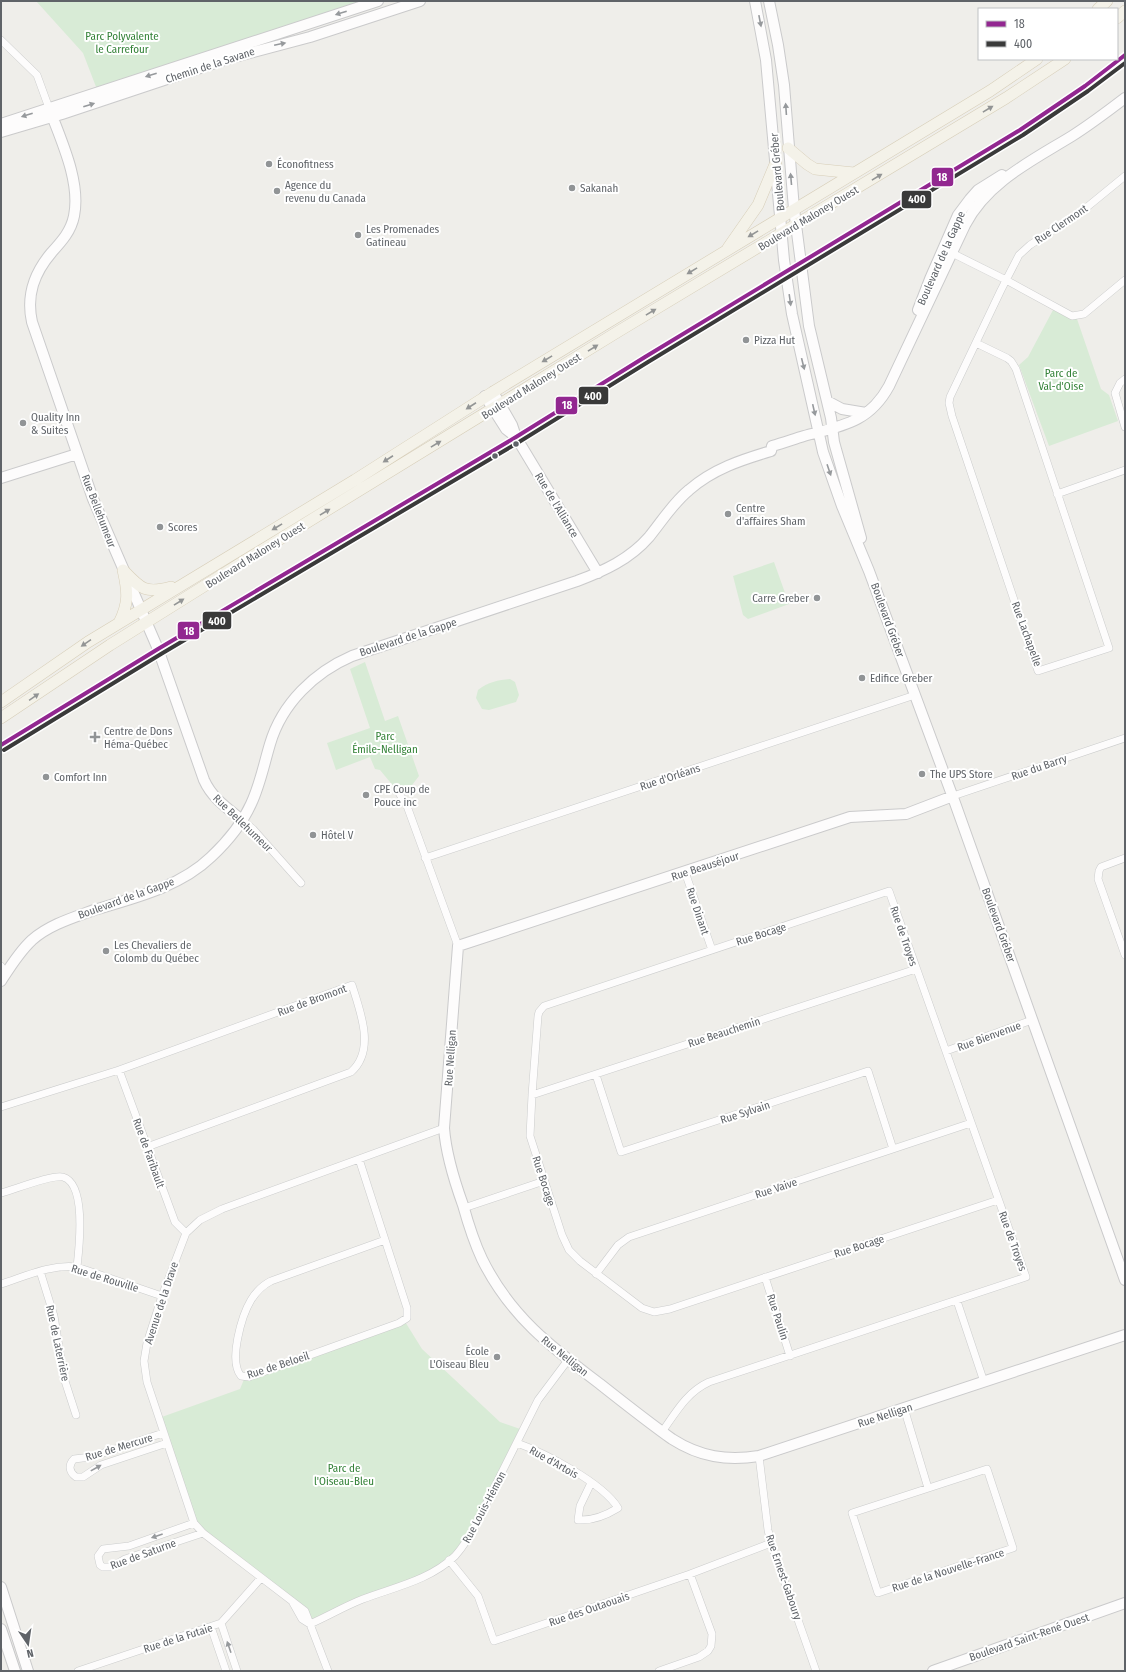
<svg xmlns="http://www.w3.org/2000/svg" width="1126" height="1672" viewBox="0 0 1126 1672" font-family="'Fira Sans Condensed',sans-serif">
<rect width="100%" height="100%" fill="#efeeea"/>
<path fill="#d8ebd6" d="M36 1H377L98 92 83 53Z
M1053 310 1073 319H1077L1101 389 1109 395 1118 421 1049 446 1019 365 1028 357Z
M774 562 789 604 748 619 743 615 733 576Z
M365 662 385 721 398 716 419 776 409 789 399 793 380 770 375 769 370 757 336 770 327 743 370 728 350 669Z
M510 679 515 682 519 695 516 702 489 710 482 709 476 698 478 690C488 682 498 680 510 679Z
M404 1320 422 1349 500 1422 523 1430 467 1541 442 1566 310 1624 307 1615 198 1528 159 1418 240 1389 245 1377Z"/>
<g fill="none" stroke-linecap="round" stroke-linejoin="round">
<g stroke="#cbcccc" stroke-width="8">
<path id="street" d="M1 40 37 75 49 108
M948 251 1006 280 1072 316 1084 314 1125 280
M976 343 1007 358 1011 361 1016 369 1109 648 1038 671 952 416 949 403 950 397 1001 290 1019 255 1030 245 1081 212 1125 176
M1125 379 1120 383 1115 393 1125 427
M1057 494 1125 470
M399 793 407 806 458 946
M953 796 1125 738
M242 820 253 829 301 883
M425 858 915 695
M1125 858 1101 867 1099 871 1098 879 1125 955
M685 872 712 950
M1 966 6 973
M946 1051 1032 1020
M119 1070 175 1222 186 1233
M596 1075 621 1152 868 1071 893 1149
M532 1095 916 969
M1 1107 119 1070 352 985C360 1011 376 1050 351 1072L147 1147
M359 1159 407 1308V1318L399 1323 249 1377 241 1376C228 1361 242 1315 251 1300 256 1292 263 1285 271 1281L385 1240
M1 1193C13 1190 53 1174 63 1177 87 1184 79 1249 77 1267
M464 1208 544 1181
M40 1271 54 1316 64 1378 76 1415
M596 1274 618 1245 629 1237 971 1123
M765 1277 790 1356
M1 1284C26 1276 51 1264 77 1267L162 1296
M957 1301 984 1382
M904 1408 928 1488
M662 1432C676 1412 687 1392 709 1382L1026 1277 889 891 544 1006 539 1012 538 1016 532 1095 530 1136 562 1235 569 1250 580 1261 642 1308 654 1312 670 1309 998 1200
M163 1433 91 1457 74 1459C68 1465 69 1472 76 1477H83L101 1465 167 1443
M517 1443C545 1453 603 1483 618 1508 605 1516 593 1521 578 1520L580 1506 591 1483
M759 1456 768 1530 771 1543 816 1671
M987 1469 1013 1548 878 1593 852 1513Z
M194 1523 129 1546 103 1549 98 1556 100 1565 103 1567H112L125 1559 203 1533
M449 1560 478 1596 494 1641 690 1574 771 1543
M293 1603 302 1619 310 1624
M221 1623 237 1671
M310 1624C328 1616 345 1606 363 1599 395 1587 430 1580 455 1556 464 1546 471 1534 477 1522L538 1400 568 1360
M211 1627 226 1671
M78 1671 221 1623 261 1578
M328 1671 305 1611 203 1533 194 1523 147 1382 144 1361 147 1343 162 1296 186 1233 200 1220 222 1209 444 1128
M659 1671 699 1657 708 1651 711 1646 712 1634 690 1574"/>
</g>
<g stroke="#cacacb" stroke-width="12">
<path id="secondary" d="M755 1 766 60 784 260 792 314 823 452 842 506 869 571 955 803 1125 1280
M769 1 778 45 784 85 794 209 809 326 831 418 834 442 861 538
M49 108C61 140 81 182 74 216 71 231 62 241 52 252 34 273 26 295 32 322L93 499 158 649 204 780C212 798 227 808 242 820
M1 124 378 1
M1 132 62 114 227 59 310 37 420 1
M918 310 930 279 958 215 970 199 978 190 1002 175
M493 392 512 425 516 437 598 573
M485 396 506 429 516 437
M827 401 842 409 866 413
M1 478 77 454
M953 796 906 814 850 817 458 946 444 1128C446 1155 454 1180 463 1205 468 1223 474 1242 482 1259 510 1316 551 1347 600 1384 624 1403 648 1422 672 1439 700 1457 727 1461 759 1456L1125 1335
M1 981C10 967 19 952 32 940 49 925 72 918 94 910 134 898 180 887 211 857 227 842 242 824 251 804 260 785 264 764 270 744 282 703 315 672 352 656L577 581C604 571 630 559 649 537 662 521 673 503 689 490 713 469 741 460 771 451L772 446C783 443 794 439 804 436 841 426 869 423 889 386L965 225C987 182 1033 160 1072 136 1091 124 1108 111 1125 98
M1 1587 28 1671
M1 1629 15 1671
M933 1671 1125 1603"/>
</g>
<g stroke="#d7ceb8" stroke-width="12">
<path id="primary" d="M1098 9 1107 1
M1117 18 1125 11
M788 148 807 164 815 169 854 173
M728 248 758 205 776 162
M123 570C141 589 145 594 171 587
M119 623C129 603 128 592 123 570
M1 702 88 642 355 480 493 392 990 91 1037 59
M1 718 110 645 249 558 619 331 1006 98 1065 59"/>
</g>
<use href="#street" stroke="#fdfcfc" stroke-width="7"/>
<use href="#secondary" stroke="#fdfcfc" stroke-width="10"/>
<use href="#primary" stroke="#f4f2e9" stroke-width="11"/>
<g stroke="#fff" stroke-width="7">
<path id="bus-1" d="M1 745 158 649 516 437 645 357 1020 130 1085 86 1125 55"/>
</g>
<g stroke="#fff" stroke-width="7">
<path id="bus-2" d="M4 750 161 654 519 442 648 362 1023 135 1088 91 1125 63"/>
</g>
<use href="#bus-1" stroke="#922790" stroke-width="4"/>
<use href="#bus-2" stroke="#3a3a3a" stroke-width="4"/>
</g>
<defs><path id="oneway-solid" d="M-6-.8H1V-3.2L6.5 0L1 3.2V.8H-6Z"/></defs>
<g fill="#96999c">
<use href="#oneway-solid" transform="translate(341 13) rotate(162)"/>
<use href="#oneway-solid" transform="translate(760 21) rotate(79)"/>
<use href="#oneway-solid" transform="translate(280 44) rotate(-12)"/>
<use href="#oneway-solid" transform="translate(151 75) rotate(162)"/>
<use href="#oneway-solid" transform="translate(89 105) rotate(-18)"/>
<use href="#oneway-solid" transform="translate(786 109) rotate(-94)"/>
<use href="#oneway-solid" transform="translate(27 115) rotate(162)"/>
<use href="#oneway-solid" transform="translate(791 179) rotate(-95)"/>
<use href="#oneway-solid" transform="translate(790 300) rotate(82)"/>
<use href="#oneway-solid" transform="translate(803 364) rotate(76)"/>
<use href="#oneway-solid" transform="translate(814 410) rotate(77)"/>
<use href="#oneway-solid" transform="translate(829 470) rotate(71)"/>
<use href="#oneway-solid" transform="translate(96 1468) rotate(-29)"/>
<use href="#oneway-solid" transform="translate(157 1536) rotate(161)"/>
<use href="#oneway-solid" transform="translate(229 1647) rotate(-109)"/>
</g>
<g fill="#939595">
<use href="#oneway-solid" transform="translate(988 109) rotate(-31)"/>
<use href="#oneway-solid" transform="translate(877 177) rotate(-31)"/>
<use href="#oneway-solid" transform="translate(753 234) rotate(149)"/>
<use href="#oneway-solid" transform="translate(692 271) rotate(149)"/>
<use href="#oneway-solid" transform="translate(651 312) rotate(-31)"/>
<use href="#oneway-solid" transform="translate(593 348) rotate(-32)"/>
<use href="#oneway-solid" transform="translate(547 359) rotate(149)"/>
<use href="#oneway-solid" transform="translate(471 406) rotate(147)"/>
<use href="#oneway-solid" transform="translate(436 444) rotate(-31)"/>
<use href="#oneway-solid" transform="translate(388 459) rotate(147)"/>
<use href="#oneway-solid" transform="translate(325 512) rotate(-31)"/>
<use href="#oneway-solid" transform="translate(277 527) rotate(149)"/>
<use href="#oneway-solid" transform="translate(179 602) rotate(-32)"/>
<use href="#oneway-solid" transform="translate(86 643) rotate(146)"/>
<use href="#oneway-solid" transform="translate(34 697) rotate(-35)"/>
</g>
<g fill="#919496" stroke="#fff" stroke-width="1.5">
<circle cx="269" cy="164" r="4"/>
<circle cx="572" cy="188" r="4"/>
<circle cx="277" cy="191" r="4"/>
<circle cx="358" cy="235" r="4"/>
<circle cx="746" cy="340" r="4"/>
<circle cx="23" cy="423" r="4"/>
<circle cx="728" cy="514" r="4"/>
<circle cx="160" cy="527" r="4"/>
<circle cx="817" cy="598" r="4"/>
<circle cx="862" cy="678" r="4"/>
<path d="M93 731h4v4h4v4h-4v4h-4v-4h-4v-4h4z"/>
<circle cx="922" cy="774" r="4"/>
<circle cx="46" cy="777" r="4"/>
<circle cx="366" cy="795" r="4"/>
<circle cx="313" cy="835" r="4"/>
<circle cx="106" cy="951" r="4"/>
<circle cx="497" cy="1357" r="4"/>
</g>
<g fill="#5f6368" stroke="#fff" stroke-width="1.5">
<circle cx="516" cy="444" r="3.5"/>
<circle cx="495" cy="456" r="3.5"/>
</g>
<g text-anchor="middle" stroke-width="4" stroke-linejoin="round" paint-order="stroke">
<g font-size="11" fill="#348238" stroke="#fff">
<text x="122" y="40">Parc Polyvalente<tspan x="122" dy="13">le Carrefour</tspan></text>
<text x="1061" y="377">Parc de<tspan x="1061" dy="13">Val-d'Oise</tspan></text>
<text x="385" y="740">Parc<tspan x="385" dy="13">Émile-Nelligan</tspan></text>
<text x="344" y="1472">Parc de<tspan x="344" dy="13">l'Oiseau-Bleu</tspan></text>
</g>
<g font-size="11" fill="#5f6368" stroke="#fff">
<text transform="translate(210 65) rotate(-18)" y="4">Chemin de la Savane</text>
<text transform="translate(777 172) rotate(-95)" y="4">Boulevard Gréber</text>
<text transform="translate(808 218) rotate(-31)" y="4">Boulevard Maloney Ouest</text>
<text transform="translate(1061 224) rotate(-34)" y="4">Rue Clermont</text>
<text transform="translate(941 258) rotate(-66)" y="4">Boulevard de la Gappe</text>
<text transform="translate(531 386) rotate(-32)" y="4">Boulevard Maloney Ouest</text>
<text transform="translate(557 505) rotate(59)" y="4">Rue de l'Alliance</text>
<text transform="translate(99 511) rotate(69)" y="4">Rue Bellehumeur</text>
<text transform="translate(255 555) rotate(-32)" y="4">Boulevard Maloney Ouest</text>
<text transform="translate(888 620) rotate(70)" y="4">Boulevard Gréber</text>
<text transform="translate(1027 634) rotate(70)" y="4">Rue Lachapelle</text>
<text transform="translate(408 637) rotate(-18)" y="4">Boulevard de la Gappe</text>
<text transform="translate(1039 767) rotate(-19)" y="4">Rue du Barry</text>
<text transform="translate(670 777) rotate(-18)" y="4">Rue d'Orléans</text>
<text transform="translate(243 823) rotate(44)" y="4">Rue Bellehumeur</text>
<text transform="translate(705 866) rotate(-18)" y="4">Rue Beauséjour</text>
<text transform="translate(126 898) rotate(-20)" y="4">Boulevard de la Gappe</text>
<text transform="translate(698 911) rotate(71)" y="4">Rue Dinant</text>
<text transform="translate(999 925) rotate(70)" y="4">Boulevard Gréber</text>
<text transform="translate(761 934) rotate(-18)" y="4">Rue Bocage</text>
<text transform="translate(904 936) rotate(71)" y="4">Rue de Troyes</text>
<text transform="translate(312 1000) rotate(-20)" y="4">Rue de Bromont</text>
<text transform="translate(724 1032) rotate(-18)" y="4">Rue Beauchemin</text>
<text transform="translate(989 1036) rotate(-20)" y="4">Rue Bienvenue</text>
<text transform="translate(450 1058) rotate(-86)" y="4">Rue Nelligan</text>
<text transform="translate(745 1112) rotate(-18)" y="4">Rue Sylvain</text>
<text transform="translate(149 1153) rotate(70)" y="4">Rue de Faribault</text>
<text transform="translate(544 1181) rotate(72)" y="4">Rue Bocage</text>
<text transform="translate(776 1188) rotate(-18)" y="4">Rue Vaive</text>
<text transform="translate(1013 1241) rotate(70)" y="4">Rue de Troyes</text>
<text transform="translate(859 1246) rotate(-18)" y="4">Rue Bocage</text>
<text transform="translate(105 1278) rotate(17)" y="4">Rue de Rouville</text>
<text transform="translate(161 1303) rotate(-72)" y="4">Avenue de la Drave</text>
<text transform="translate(778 1317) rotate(72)" y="4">Rue Paulin</text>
<text transform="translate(58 1343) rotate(78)" y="4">Rue de Laterrière</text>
<text transform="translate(565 1356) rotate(39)" y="4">Rue Nelligan</text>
<text transform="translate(278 1365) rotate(-18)" y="4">Rue de Beloeil</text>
<text transform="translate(885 1415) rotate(-18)" y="4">Rue Nelligan</text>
<text transform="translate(119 1447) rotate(-17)" y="4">Rue de Mercure</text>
<text transform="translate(554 1462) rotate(29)" y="4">Rue d'Artois</text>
<text transform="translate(484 1507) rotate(-62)" y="4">Rue Louis-Hémon</text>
<text transform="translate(143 1554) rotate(-20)" y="4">Rue de Saturne</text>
<text transform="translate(948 1570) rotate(-18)" y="4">Rue de la Nouvelle-France</text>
<text transform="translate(784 1577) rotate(71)" y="4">Rue Ernest-Gaboury</text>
<text transform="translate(589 1609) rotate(-19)" y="4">Rue des Outaouais</text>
<text transform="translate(1029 1637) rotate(-19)" y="4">Boulevard Saint-René Ouest</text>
<text transform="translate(178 1638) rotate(-18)" y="4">Rue de la Futaie</text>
</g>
<g font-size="11" fill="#5f6368" stroke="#fff" text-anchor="start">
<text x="277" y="168">Éconofitness</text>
<text x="285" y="189">Agence du<tspan x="285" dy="13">revenu du Canada</tspan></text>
<text x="580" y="192">Sakanah</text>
<text x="366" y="233">Les Promenades<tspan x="366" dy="13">Gatineau</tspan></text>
<text x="754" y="344">Pizza Hut</text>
<text x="31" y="421">Quality Inn<tspan x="31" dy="13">&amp; Suites</tspan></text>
<text x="736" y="512">Centre<tspan x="736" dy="13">d'affaires Sham</tspan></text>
<text x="168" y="531">Scores</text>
<text x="809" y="602" text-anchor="end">Carre Greber</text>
<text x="870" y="682">Edifice Greber</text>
<text x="104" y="735">Centre de Dons<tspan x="104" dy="13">Héma-Québec</tspan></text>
<text x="930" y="778">The UPS Store</text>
<text x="54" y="781">Comfort Inn</text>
<text x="374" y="793">CPE Coup de<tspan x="374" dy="13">Pouce inc</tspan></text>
<text x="321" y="839">Hôtel V</text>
<text x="114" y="949">Les Chevaliers de<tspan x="114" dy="13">Colomb du Québec</tspan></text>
<text x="489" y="1355" text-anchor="end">École<tspan x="489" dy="13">L'Oiseau Bleu</tspan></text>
</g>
</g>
<g stroke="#fff" stroke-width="1.5">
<rect x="931" y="167" width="23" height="20" rx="4" fill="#922790"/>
<rect x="901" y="190" width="31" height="19" rx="4" fill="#3a3a3a"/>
<rect x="578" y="386" width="31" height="19" rx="4" fill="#3a3a3a"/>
<rect x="555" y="396" width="23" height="19" rx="4" fill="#922790"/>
<rect x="202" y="611" width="30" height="19" rx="4" fill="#3a3a3a"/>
<rect x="177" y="621" width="23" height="19" rx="4" fill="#922790"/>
</g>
<g font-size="11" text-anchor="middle" font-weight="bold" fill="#fff">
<text x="942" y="181">18</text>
<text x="917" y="203">400</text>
<text x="593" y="400">400</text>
<text x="567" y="409">18</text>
<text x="217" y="625">400</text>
<text x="189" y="635">18</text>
</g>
<rect width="1126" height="1672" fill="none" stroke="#5f6368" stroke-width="4"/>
<rect x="978" y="8" width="140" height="52" fill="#ffffff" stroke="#bfc1c3"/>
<rect x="986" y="21" width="20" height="6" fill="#922790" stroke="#bfc1c3"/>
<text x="1014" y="28" font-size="12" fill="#5f6368">18</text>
<rect x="986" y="41" width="20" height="6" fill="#3a3a3a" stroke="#bfc1c3"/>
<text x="1014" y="48" font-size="12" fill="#5f6368">400</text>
<g transform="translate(28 1644) rotate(167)" stroke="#ffffff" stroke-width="3" paint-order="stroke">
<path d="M0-3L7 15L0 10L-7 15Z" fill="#5f6368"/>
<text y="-6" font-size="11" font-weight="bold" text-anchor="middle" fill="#5f6368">N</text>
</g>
</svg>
